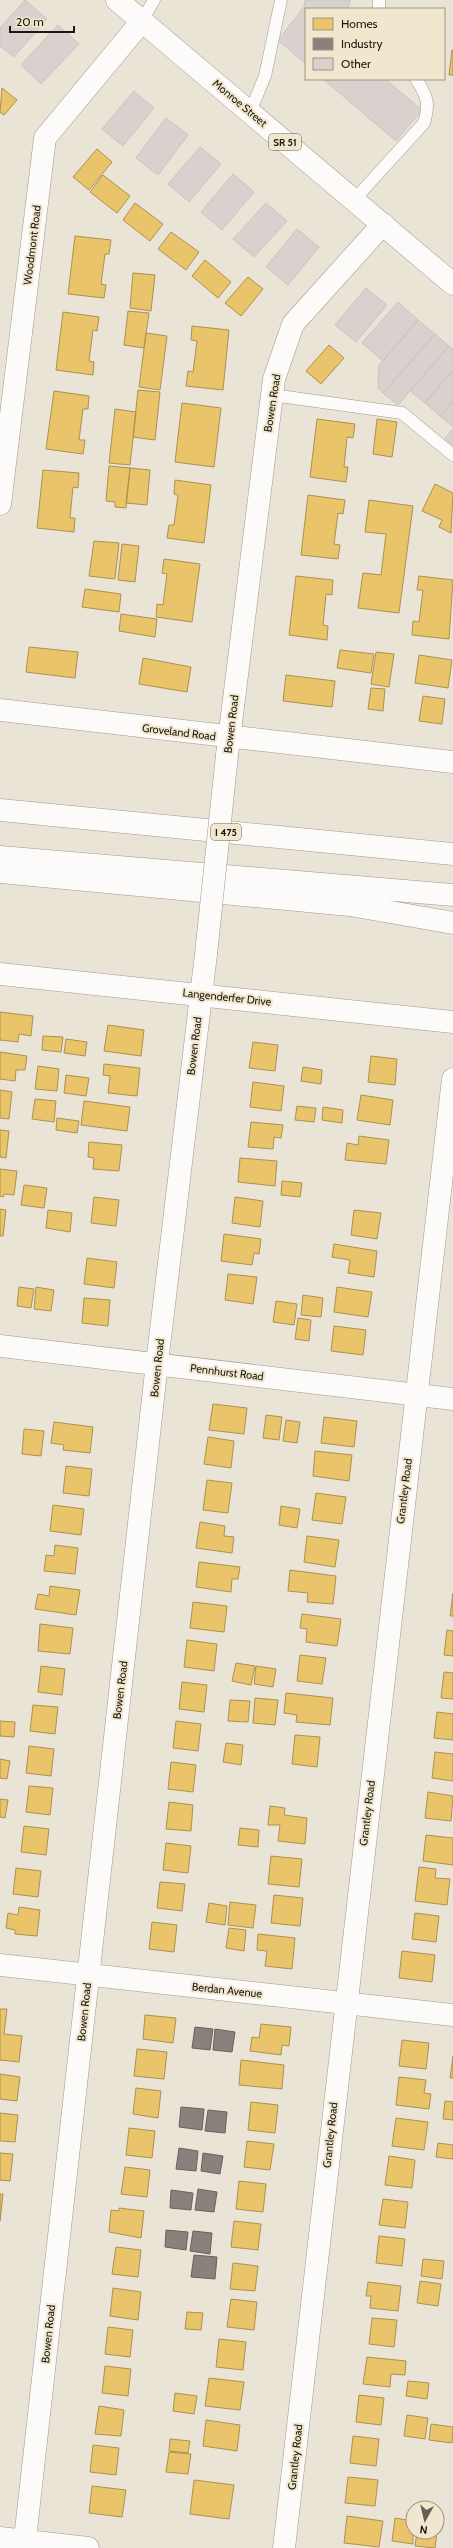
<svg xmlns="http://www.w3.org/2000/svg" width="453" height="2548" viewBox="0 0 453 2548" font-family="Cabin,sans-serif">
<rect width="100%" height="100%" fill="#e9e4d6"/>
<path fill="#e9c46a" stroke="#ac914f" d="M452 50H453V75H449Z
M2 88 17 100 4 115 0 112Z
M97 149 112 162 89 190 73 177Z
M103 175 130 196 117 213 90 192Z
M135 203 163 224 150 241 123 220Z
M171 232 199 252 186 270 158 249Z
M75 236 111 240 109 254H105L101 284 106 285 104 298 68 294Z
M205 260 231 282 218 298 192 276Z
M133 273 155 275 151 311 130 308Z
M248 277 263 289 241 316 225 303Z
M128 311 149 313 144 348 124 345Z
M63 312 99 317 97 331 93 330 89 361 94 362 93 375 56 370Z
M192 326 229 330 223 390 186 386 188 371 193 372 197 341 191 340Z
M146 333 167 336 160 390 139 387Z
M329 345 344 358 321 384 306 371Z
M138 390 160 392 155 440 133 437Z
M54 391 89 396 88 409H83L79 440H85L83 454 46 449Z
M182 403 221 408 214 467 175 462Z
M115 409 136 412 130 465 109 463Z
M317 419 355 424 353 438 347 437 344 467H348L346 482 310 477Z
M377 419 397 422 392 457 373 454Z
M109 466 130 468 126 508 115 507V502L106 501Z
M130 468 150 470 147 505 126 503Z
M43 470 79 473 78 488 73 487 70 518H75L74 532 37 528Z
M175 480 211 485 204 543 167 538 169 525H174L178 495 174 494Z
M435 484 453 493 451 533 439 527 442 520 422 511Z
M308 495 345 500 343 514 338 513 334 544 340 545 338 559 301 555Z
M369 500 413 506 399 613 358 608 363 573 381 575 386 534 365 532Z
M94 541 119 543 115 579 89 576Z
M122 544 139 546 135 582 118 580Z
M164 559 200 564 192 622 156 617 157 604 163 605 167 574 162 573Z
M296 576 333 580 332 595 326 594 323 625 328 626 327 640 289 635Z
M419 576 453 580 449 639 412 635 413 621 419 622 423 590H417Z
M85 589 121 594 119 612 82 607Z
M121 614 157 619 155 637 119 631Z
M29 647 78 652 75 678 26 672Z
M340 650 374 654 371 673 337 668Z
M376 652 394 654 389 687 371 684Z
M419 655 452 660 448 688 415 683Z
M143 658 191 667 187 692 139 684Z
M286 675 335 681 332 707 283 701Z
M371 688 385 689 383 711 368 709Z
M423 696 445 699 442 724 419 721Z
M0 1012 33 1016 31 1036 19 1034 18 1042 0 1040Z
M108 1025 144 1030 141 1056 104 1051Z
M43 1036 63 1037 61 1052 42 1050Z
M66 1039 87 1042 85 1056 64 1053Z
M253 1042 278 1045 275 1071 249 1068Z
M0 1052 27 1056 25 1070H16L15 1081 0 1079Z
M371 1056 397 1059 395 1085 368 1082Z
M104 1064 140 1068 137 1096 108 1093 110 1076 103 1075Z
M38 1066 59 1069 57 1091 35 1089Z
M303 1067 322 1070 321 1084 301 1081Z
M66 1075 89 1078 86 1096 64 1093Z
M253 1082 284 1086 281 1111 250 1107Z
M0 1090 12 1092 9 1119 0 1118Z
M361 1095 393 1100 390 1125 357 1120Z
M35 1099 56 1101 54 1122 32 1119Z
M84 1101 130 1107 127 1131 81 1125Z
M297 1106 316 1108 314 1122 295 1120Z
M323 1107 343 1110 342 1123 322 1120Z
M57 1118 79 1121 77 1133 56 1130Z
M251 1122 283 1125 281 1138 274 1137 273 1149 248 1147Z
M0 1130 9 1131 6 1158 0 1157Z
M359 1136 389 1140 386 1164 345 1160 347 1143 358 1145Z
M89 1142 122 1145 119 1171 93 1169 94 1158 88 1157Z
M240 1158 277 1161 275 1186 238 1182Z
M0 1169 17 1171 14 1195 4 1194 3 1197 0 1196Z
M282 1181 302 1183 300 1197 281 1195Z
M24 1185 47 1188 44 1208 21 1205Z
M94 1197 119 1200 116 1226 91 1223Z
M235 1197 263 1201 260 1227 232 1223Z
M0 1209 6 1210 3 1236H0Z
M48 1210 72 1213 70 1232 46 1228Z
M354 1210 381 1213 377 1239 351 1235Z
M224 1234 261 1239 259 1254 254 1253 252 1265 221 1261Z
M334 1244 377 1251 374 1277 348 1273 350 1260 332 1257Z
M87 1258 117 1262 114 1288 84 1284Z
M228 1274 257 1277 253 1304 225 1300Z
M19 1287 34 1289 31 1308 17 1306Z
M36 1287 54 1290 51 1311 34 1309Z
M337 1287 372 1292 368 1317 334 1312Z
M303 1295 323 1298 321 1317 301 1315Z
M84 1298 110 1300 108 1326 82 1323Z
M276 1301 297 1304 294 1325 273 1322Z
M298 1318 311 1320 309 1341 295 1339Z
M334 1326 366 1330 363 1355 331 1351Z
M213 1404 247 1408 244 1434 209 1430Z
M266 1415 282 1417 279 1440 263 1438Z
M324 1417 357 1421 354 1447 321 1443Z
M286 1420 300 1422 297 1443 283 1441Z
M54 1422 93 1427 90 1453 63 1450 64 1445 51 1443Z
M24 1429 44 1431 41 1456 22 1454Z
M208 1437 234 1441 231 1468 204 1464Z
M315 1451 352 1455 349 1481 313 1476Z
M66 1466 92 1469 89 1496 63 1493Z
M207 1480 232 1483 228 1513 203 1510Z
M316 1493 346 1497 342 1524 312 1520Z
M53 1505 84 1509 81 1535 50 1531Z
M281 1506 300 1509 297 1528 279 1525Z
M200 1522 225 1526 224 1536 234 1537 232 1553 196 1548Z
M307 1536 339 1540 335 1567 304 1562Z
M55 1545 78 1548 75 1574 44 1571 46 1555 54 1556Z
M199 1562 240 1567 238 1579H232L231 1592 196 1587Z
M290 1570 336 1576 333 1604 307 1602 308 1593 288 1591Z
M50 1586 80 1590 76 1615 35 1609 38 1594 49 1596Z
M453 1593V1616H450Z
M193 1602 227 1606 224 1632 190 1628Z
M302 1614 341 1619 337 1646 306 1642 307 1629 300 1628Z
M40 1624 73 1628 70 1654 38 1651Z
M447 1630 453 1631V1656L444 1655Z
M187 1640 217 1644 214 1671 184 1667Z
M300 1655 326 1658 322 1684 297 1681Z
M236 1663 255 1666 251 1685 232 1681Z
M41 1666 65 1669 62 1695 38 1692Z
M256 1666 276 1669 273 1687 254 1684Z
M444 1672 453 1673V1699L441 1698Z
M182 1682 207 1685 204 1712 179 1709Z
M286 1693 333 1698 330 1725 296 1722 297 1715 284 1713Z
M255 1698 278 1700 275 1725 253 1723Z
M230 1700 250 1701 248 1722 228 1721Z
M33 1705 58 1707 55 1734 30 1731Z
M437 1712 453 1714V1740L434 1738Z
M0 1721 15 1722 14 1737 0 1736Z
M176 1721 201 1724 198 1751 173 1748Z
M295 1735 320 1737 317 1767 292 1764Z
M226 1743 243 1745 241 1765 223 1762Z
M29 1746 54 1749 51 1776 26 1773Z
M435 1752 453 1754V1781L432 1778Z
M0 1759 10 1761 7 1779 0 1778Z
M171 1762 196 1765 193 1792 168 1789Z
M29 1786 53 1788 50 1815 26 1812Z
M428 1792 453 1796 451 1821 425 1818Z
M0 1799 8 1800 5 1818 0 1817Z
M169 1802 193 1805 191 1831 166 1829Z
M270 1806 285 1808 284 1815 307 1818 305 1844 278 1841 280 1825H268Z
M24 1826 49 1829 46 1855 21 1852Z
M240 1828 259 1830 258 1847 238 1845Z
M426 1835 453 1838V1865L423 1861Z
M166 1843 191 1846 188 1873 163 1870Z
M271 1856 302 1859 299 1887 268 1884Z
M419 1867 436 1869 435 1878 450 1879 447 1905 415 1901Z
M16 1868 41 1871 38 1897 13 1894Z
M160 1882 185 1884 182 1911 157 1908Z
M274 1895 303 1898 300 1926 271 1923Z
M230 1902 256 1905 253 1928 228 1925Z
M209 1903 227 1906 225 1925 206 1922Z
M19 1907 40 1910 37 1936 15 1934V1930L6 1928 8 1913 18 1915Z
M415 1913 439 1916 436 1942 412 1939Z
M152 1922 177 1925 174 1952 149 1949Z
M229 1928 246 1930 244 1951 226 1948Z
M258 1934 295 1938 292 1969 265 1966 267 1951 257 1950Z
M402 1951 435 1955 432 1982 399 1978Z
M0 2009H7L4 2034 22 2036 19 2062 0 2060Z
M145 2015 176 2018 173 2043 143 2039Z
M261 2024 291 2027 289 2046 282 2045 281 2055 250 2051 252 2037 259 2038Z
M402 2040 429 2043 426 2069 399 2066Z
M137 2049 167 2052 164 2079 134 2076Z
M453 2056V2078H450Z
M241 2060 284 2065 282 2089 239 2085Z
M0 2074 20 2077 17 2101 0 2099Z
M399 2077 426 2080 424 2093 431 2094 429 2109 396 2105Z
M136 2088 161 2091 158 2118 133 2114Z
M445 2101 453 2102V2120L443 2119Z
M251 2102 278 2105 275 2133 248 2130Z
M0 2113 18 2115 15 2142 0 2141Z
M396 2118 428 2122 424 2150 392 2146Z
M129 2128 155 2131 152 2158 126 2155Z
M247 2141 274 2144 270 2170 244 2167Z
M438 2143 453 2145V2159L436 2157Z
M0 2153 13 2154 10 2181 0 2180Z
M389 2156 415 2160 412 2188 385 2185Z
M125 2167 150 2170 147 2197 121 2194Z
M239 2181 266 2184 263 2212 236 2209Z
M0 2194H3L0 2221Z
M383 2199 408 2202 405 2228 379 2225Z
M119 2208 144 2211 141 2238 109 2232 111 2210 119 2211Z
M234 2221 261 2224 258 2250 231 2247Z
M379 2236 405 2239 402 2266 376 2263Z
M116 2247 141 2250 138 2277 112 2274Z
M423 2259 444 2261 442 2279 421 2276Z
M233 2263 258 2266 255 2291 230 2289Z
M420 2281 441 2284 438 2306 417 2303Z
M368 2282 401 2286 398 2311 370 2308 371 2296H366Z
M113 2288 141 2292 138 2320 110 2316Z
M231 2299 257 2302 254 2330 227 2327Z
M187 2312 203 2313 201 2330 185 2329Z
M372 2318 397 2320 394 2347 369 2344Z
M108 2327 133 2330 130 2357 105 2354Z
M219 2339 246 2342 243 2370 216 2367Z
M367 2357 406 2361 405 2375 391 2374 390 2387 363 2384Z
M105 2366 131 2369 128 2396 102 2393Z
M209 2378 244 2382 240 2410 205 2406Z
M408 2381 429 2383 427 2399 406 2396Z
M175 2393 197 2396 194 2414 173 2411Z
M359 2395 384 2398 381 2425 356 2422Z
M99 2406 124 2410 121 2436 95 2434Z
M407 2415 428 2418 425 2439 404 2436Z
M206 2420 240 2425 237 2451 203 2446Z
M431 2424 453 2427 452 2443 429 2440Z
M353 2436 379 2439 376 2466 350 2463Z
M170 2439 190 2441 188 2453 169 2451Z
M93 2445 119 2448 116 2475 90 2472Z
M169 2452 191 2454 188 2474 166 2472Z
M348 2477 378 2480 375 2506 345 2503Z
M194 2480 234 2485 229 2519 190 2514Z
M92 2486 126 2490 122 2517 89 2513Z
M347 2516 383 2521 379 2547 344 2543Z
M395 2518 413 2521V2544L392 2541Z
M417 2532H437L435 2548 415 2546Z"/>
<path fill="#8a817c" stroke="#69625c" d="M195 2027 213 2029 210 2050 192 2048Z
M215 2029 235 2032 232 2052 213 2050Z
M181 2107 204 2109 202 2130 179 2127Z
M208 2110 227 2112 225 2133 205 2131Z
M179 2148 198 2151 196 2171 176 2169Z
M203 2153 223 2156 220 2174 201 2171Z
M198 2189 217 2192 214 2212 195 2210Z
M171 2190 193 2193 191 2210 170 2208Z
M166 2230 188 2232 186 2250 165 2247Z
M193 2231 212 2233 210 2254 190 2251Z
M194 2255 217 2257 215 2279 191 2277Z"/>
<path fill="#d9d1ce" stroke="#cbc4c1" d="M25 0 47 19 14 57 0 46V28Z
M305 0H350L348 9H306V64L278 40 304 7Z
M58 25 79 44 41 84 21 65Z
M323 79H385L422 110 396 141Z
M134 91 154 108 123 146 102 129Z
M166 118 188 135 158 175 136 158Z
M200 147 221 164 189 202 168 184Z
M233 174 254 192 222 230 201 212Z
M266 203 287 221 254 257 233 239Z
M297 229 319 247 288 285 266 267Z
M366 288 387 305 356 342 335 325Z
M398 302 418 320 383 361 362 343Z
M418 320 435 334 383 393 378 388 379 365Z
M435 334 449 346 398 405 383 393Z
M449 346 453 349V370L425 403 410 391Z
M453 370V401L440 416 425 403Z
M453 401V427L440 416Z
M453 429V445L445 438Z"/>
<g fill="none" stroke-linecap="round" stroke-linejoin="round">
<g stroke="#9e9a90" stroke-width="13">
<path id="service" d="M379 0V9
M142 21 154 0
M250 112 265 76 281 0
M354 200 424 123C430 103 427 96 416 79
M272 395 402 413 453 455"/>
</g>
<g stroke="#9e9a90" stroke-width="23">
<path id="minor" d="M0 504 45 138 142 21
M0 710 453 762
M227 755 274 379 293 324 383 224
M0 974 453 1022
M0 1346 453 1399
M0 1965 453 2015
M0 2538 88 2548
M24 2548 157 1363 206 954
M284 2548 453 1079"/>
</g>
<g stroke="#9e9a90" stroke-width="23">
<path id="primary" d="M117 0 453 284"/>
</g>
<g stroke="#9e9a90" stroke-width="23">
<path id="motorway" d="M0 810 453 854
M0 857 453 895
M0 872 350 905 453 923"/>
</g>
<use href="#service" stroke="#fcfbf9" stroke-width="12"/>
<use href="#minor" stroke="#fcfbf9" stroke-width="22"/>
<use href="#primary" stroke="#fcfbf9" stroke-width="22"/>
<use href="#motorway" stroke="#fcfbf9" stroke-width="22"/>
<g stroke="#9e9a90" stroke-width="23" stroke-linecap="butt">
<path id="minor-bridge" d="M206 954 227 755"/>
</g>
<use href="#minor-bridge" stroke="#fcfbf9" stroke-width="22"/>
</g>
<g text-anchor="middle" stroke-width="4" stroke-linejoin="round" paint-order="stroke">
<g fill="#f1e7ce" stroke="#5c5749" stroke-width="1">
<rect x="269" y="134" width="32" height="16" rx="3"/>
<rect x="211" y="824" width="30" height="16" rx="3"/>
</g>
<g font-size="10" font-weight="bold" fill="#1c1910">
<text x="285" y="146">SR 51</text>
<text x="226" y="836">I 475</text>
</g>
<g font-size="11" fill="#1c1910" stroke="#f1e7ce">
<text transform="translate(240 103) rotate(40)" y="4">Monroe Street</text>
<text transform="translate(32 245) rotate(-83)" y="4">Woodmont Road</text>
<text transform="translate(272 403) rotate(-81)" y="4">Bowen Road</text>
<text transform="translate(231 724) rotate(-83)" y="4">Bowen Road</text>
<text transform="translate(179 732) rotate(7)" y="4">Groveland Road</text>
<text transform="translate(227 997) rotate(6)" y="4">Langenderfer Drive</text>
<text transform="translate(194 1046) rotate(-83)" y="4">Bowen Road</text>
<text transform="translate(157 1368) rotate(-84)" y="4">Bowen Road</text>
<text transform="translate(227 1372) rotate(7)" y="4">Pennhurst Road</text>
<text transform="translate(404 1491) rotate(-83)" y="4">Grantley Road</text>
<text transform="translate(120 1690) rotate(-83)" y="4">Bowen Road</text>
<text transform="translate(367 1813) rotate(-83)" y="4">Grantley Road</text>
<text transform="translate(227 1990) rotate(6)" y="4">Berdan Avenue</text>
<text transform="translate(84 2012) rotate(-84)" y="4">Bowen Road</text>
<text transform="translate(330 2135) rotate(-84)" y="4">Grantley Road</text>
<text transform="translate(48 2334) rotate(-84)" y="4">Bowen Road</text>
<text transform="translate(295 2457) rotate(-84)" y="4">Grantley Road</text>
</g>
</g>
<rect x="305" y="8" width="140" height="72" fill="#f1e7ce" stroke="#9c9582"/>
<rect x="313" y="18" width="20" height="12" fill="#e9c46a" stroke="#9c9582"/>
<text x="341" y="28" font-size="12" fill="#1c1910">Homes</text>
<rect x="313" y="38" width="20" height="12" fill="#8a817c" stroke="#9c9582"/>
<text x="341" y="48" font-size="12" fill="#1c1910">Industry</text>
<rect x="313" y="58" width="20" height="12" fill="#d9d1ce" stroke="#9c9582"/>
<text x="341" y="68" font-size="12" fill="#1c1910">Other</text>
<g transform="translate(425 2520) rotate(188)"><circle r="19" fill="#f1e7ce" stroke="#9c9582"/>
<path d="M0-3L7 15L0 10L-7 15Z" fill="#646055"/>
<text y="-6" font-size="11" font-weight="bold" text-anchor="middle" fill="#1c1910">N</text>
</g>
<path d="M10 26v6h64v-6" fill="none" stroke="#1c1910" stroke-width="2"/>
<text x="16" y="26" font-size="12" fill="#1c1910" stroke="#f1e7ce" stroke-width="3" paint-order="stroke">20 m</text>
</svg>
